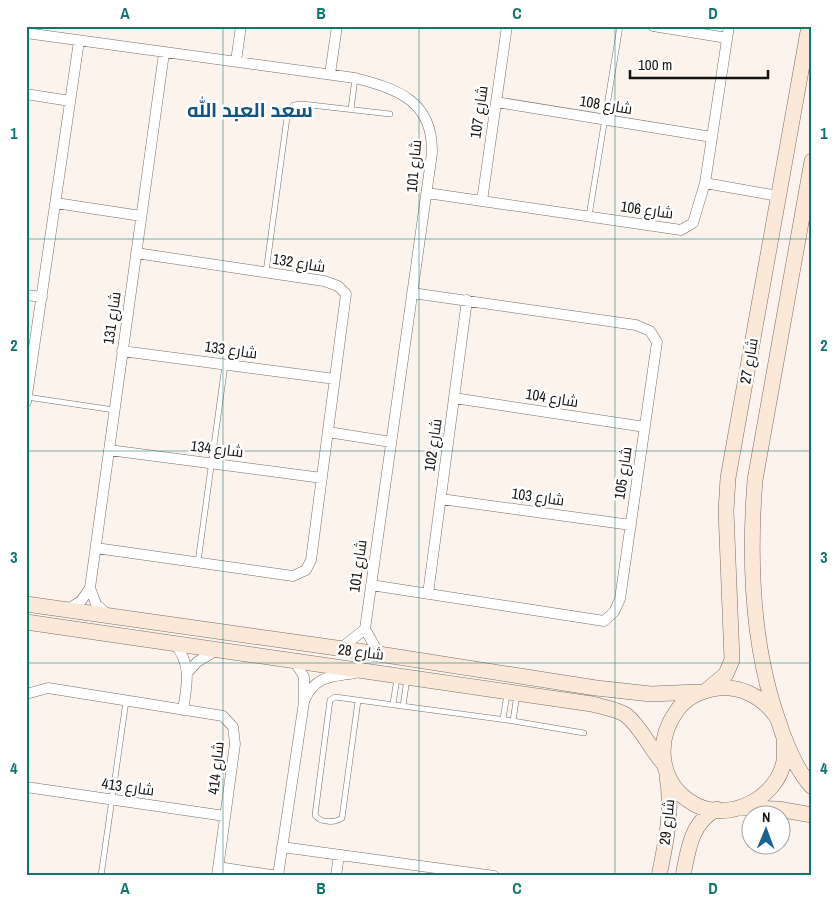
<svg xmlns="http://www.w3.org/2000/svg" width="838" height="902" viewBox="0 0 838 902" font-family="'Archivo Narrow',Cairo,sans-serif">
<rect width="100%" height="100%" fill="#fbf3ec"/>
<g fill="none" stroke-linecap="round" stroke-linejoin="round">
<g stroke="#756e68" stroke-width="6">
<path id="lane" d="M351 109 355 78
M589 216 620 26
M266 272 288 110 294 105 302 104 390 114
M27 397 114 410
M198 562 225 365
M358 701 342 818C335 823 320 823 315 815L330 700 335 697 513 721 584 733
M393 704 397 678
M403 706 407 679
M503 719 507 694
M513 721 517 694
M101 876 126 701"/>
</g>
<g stroke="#756e68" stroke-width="11">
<path id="street" d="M653 26 727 38
M26 33 355 78C398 89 433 101 432 153L365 629 379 654
M236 61 241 26
M330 74 337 26
M26 94 70 101
M496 102 712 137
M705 183 778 196
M427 193 681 230 693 223 705 183 729 26
M482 201 507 26
M56 203 141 216
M26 295 42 297
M122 351 335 379
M454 398 645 427
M26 402 79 41
M328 432 391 442
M109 450 322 478
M441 499 631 525
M96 548 293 576 306 570 311 560 346 294 338 286 324 281 136 253
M371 585 604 621 614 612 620 599 657 342 650 331 636 325 412 293
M90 588 96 604 108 615
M428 594 467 300
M67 610 81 601 90 588 164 53
M175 644C192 665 187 685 183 710
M340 649 365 629
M189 671 197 662 217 650
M26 694 48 688 223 716 233 727 235 744 217 876
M305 699C316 675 332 677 355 673
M26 787 225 816
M282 847 494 876
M218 867 278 876
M278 876 304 702V677L295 662
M336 876 339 855"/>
</g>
<g stroke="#756e68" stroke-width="16">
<path id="secondary" d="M26 604 379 654 596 688 651 694 697 692
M26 622 592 704C602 707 617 709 626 715 642 728 650 749 664 764
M707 690 726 674 732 660 726 511 728 478 809 26
M777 717C752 644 749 557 755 480L812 161
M784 738C784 745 785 754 784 761 777 799 728 823 694 804 659 784 655 742 676 712 685 698 698 692 713 689 738 684 762 696 776 716 780 722 781 731 784 737 790 753 800 774 812 787
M744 808 778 809 812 815
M659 876C666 842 673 810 667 776
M683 876C688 850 691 822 717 809"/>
</g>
<use href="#lane" stroke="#fff" stroke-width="5"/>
<use href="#street" stroke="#fff" stroke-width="10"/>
<use href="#secondary" stroke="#fbe8d6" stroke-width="15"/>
</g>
<path fill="none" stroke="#0f766e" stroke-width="1" stroke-opacity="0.55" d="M223 26V876M419 26V876M615 26V876M26 239H812M26 451H812M26 663H812"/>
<g text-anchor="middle" stroke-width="5" stroke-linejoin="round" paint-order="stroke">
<g font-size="15" fill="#151310" stroke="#fff">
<text transform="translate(606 105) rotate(9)" y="5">شارع 108</text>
<text transform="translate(479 112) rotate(-82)" y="5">شارع 107</text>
<text transform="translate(414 166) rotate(-85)" y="5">شارع 101</text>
<text transform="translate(647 210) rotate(8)" y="5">شارع 106</text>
<text transform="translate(299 263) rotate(9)" y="5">شارع 132</text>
<text transform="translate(112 318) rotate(-82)" y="5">شارع 131</text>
<text transform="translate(231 350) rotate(8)" y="5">شارع 133</text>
<text transform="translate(749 361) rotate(-80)" y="5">شارع 27</text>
<text transform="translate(552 398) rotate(9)" y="5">شارع 104</text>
<text transform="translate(433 445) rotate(-82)" y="5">شارع 102</text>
<text transform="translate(217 449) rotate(7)" y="5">شارع 134</text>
<text transform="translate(623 473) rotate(-82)" y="5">شارع 105</text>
<text transform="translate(538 497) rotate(8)" y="5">شارع 103</text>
<text transform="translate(358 566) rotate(-82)" y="5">شارع 101</text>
<text transform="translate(361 652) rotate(7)" y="5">شارع 28</text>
<text transform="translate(216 768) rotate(-84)" y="5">شارع 414</text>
<text transform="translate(128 787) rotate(8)" y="5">شارع 413</text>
<text transform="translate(667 822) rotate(-84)" y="5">شارع 29</text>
</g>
<g font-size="20" font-weight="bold" fill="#115483" stroke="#fff">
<text x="250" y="117">سعد العبد الله</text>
</g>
</g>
<rect width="838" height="902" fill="none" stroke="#ffffff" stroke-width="55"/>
<g transform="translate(766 830) rotate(1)"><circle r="24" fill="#ffffff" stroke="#a1a19f"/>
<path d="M0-4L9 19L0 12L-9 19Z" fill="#1b6397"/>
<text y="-8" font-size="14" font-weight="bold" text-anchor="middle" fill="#151310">N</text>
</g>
<path d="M630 70v8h138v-8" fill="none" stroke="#151310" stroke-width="2.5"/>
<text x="638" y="70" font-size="15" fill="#151310" stroke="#ffffff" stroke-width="4" paint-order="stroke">100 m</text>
<rect x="28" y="28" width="782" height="846" fill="none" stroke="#0f766e" stroke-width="2"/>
<g font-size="16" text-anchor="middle" font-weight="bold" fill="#0f766e">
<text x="125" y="19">A</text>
<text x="321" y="19">B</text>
<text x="517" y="19">C</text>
<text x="713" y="19">D</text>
<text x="14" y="139">1</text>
<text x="824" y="139">1</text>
<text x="14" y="351">2</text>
<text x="824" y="351">2</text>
<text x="14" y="563">3</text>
<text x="824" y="563">3</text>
<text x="14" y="774">4</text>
<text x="824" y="774">4</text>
<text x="125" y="894">A</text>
<text x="321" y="894">B</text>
<text x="517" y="894">C</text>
<text x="713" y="894">D</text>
</g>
</svg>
